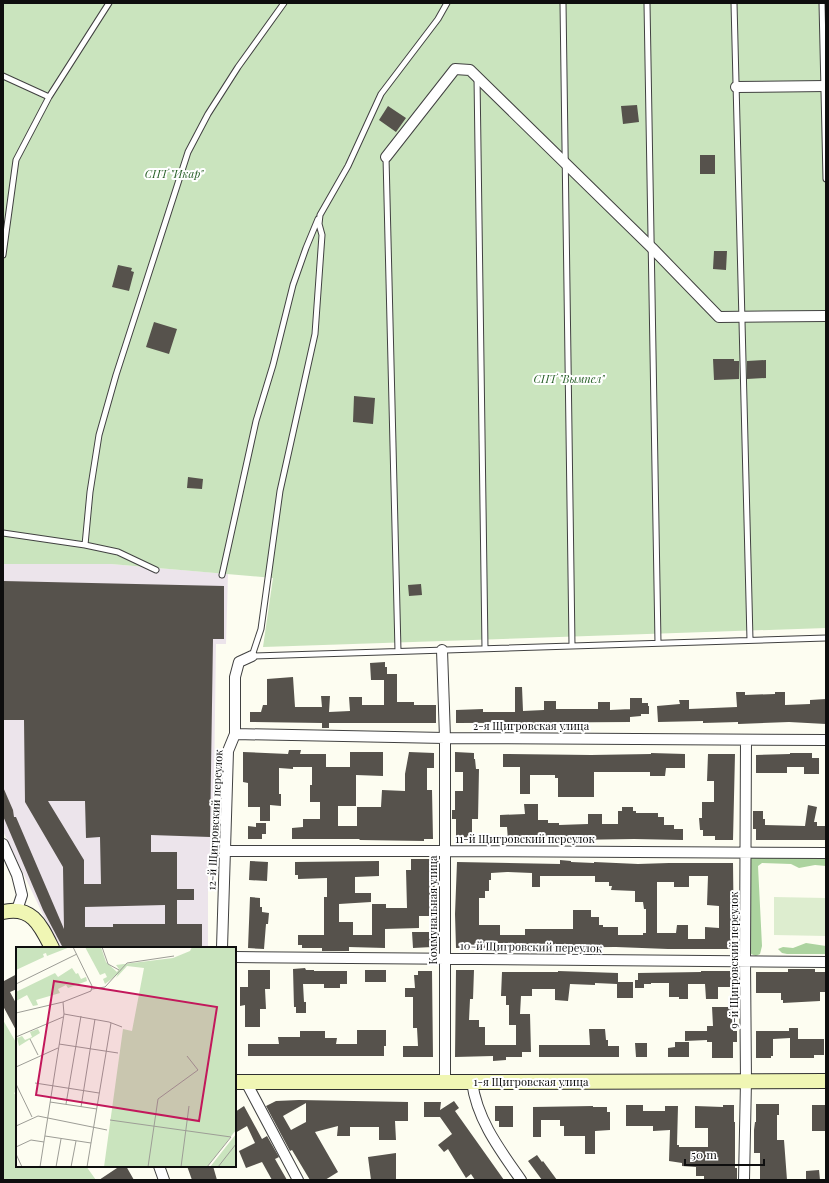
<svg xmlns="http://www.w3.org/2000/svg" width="829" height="1183" viewBox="0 0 829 1183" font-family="'Playfair Display',serif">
<rect width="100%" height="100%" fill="#fdfdf1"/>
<path fill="#ece4eb" d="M3 564H111L228 574 226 644H216L213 855H208V948H59L3 831Z"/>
<path fill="#cae4be" d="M3 3H826V628L263 647 273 578 111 564H3Z
M3 1020 17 1044V1091L14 1093 17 1097V1166H86L96 1180H3Z"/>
<path fill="#acd39f" d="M755 855 826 856V866L815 865 799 868 791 864 762 863 758 866 762 946 760 954 756 956 751 954 749 949V860Z
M806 943 826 946V954H787L782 953 778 949 783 947 793 948Z"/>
<path fill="#ddedcf" d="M774 897 826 898V936L774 935Z"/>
<path fill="#56524c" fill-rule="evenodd" d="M637 105 639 122 623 124 621 106Z
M388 106 406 118 396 132 379 120Z
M700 155H715V174H700Z
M714 251H727L726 270 713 269Z
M118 265 132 268 131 271 134 272 129 291 112 287Z
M154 322 177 329 169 354 146 347Z
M713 359H734V361H739V379L714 380Z
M766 360V378L747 379V361Z
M354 396 375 398 373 424 353 422Z
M188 477 203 479 202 489 187 488Z
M3 581 224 586V639H213L210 837 151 835V852H177V889H194V900H177V924H202V946H105L63 948 43 910 3 816V787L13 810 14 817H16L64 929 63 867 25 802 24 720H3ZM48 801H85L86 838 100 837 101 884H84V860ZM165 905V924H113V927H85V907Z
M421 584 422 595 409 596 408 585Z
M385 662V667H387V674H397V702H414V705H436V723H329V728H322V723L250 722V712H261L263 705H267V679L293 677 295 707H322L321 696H330L329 712 350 711 349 697H362V705H384V680H371L370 663Z
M515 687H522L523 711 544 710V701H556V709H598V702H610V710L630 709V722L456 723V710L483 709V712H515Z
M736 692H745V695L775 694V692H785V705L810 704V700L826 699V724L789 722 738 724V722L703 723V721L658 722 657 706 680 704 679 700H689V709L737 707Z
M630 698H642V703H648V706H649V714H641V716L630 717Z
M289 750H301L300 754H326V767H350V752H383V776L356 775V806H338V826H357V807H381L382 790 405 791V774L409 752 434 753V768H427V790H432L433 839H424V841L360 840 359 839H292V828L303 827V819H320V802H310V785H312V767H293V769L279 768V794H281V806L270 805V821H260V807H248V783L243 782V752L288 754Z
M455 752 474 753V759H475L476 769H479L478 819H472V840H456V819H452V810H455V791H463V772H455Z
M651 753 685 754V768H666L665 776H650V772H594V797H558V778H555V775H530V794H520V767H503V754L591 755 651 754Z
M790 753H812V758H819V774H804V767H787V773H756V755L790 754Z
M708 754H735L733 840H715V836H703V830H700L699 818H702V802H714V781H707Z
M524 804H538V820H548V823H559V825L588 824V814H602V824H618V811H622V807H633V811H636V813H658V817H664V825H674V829H683V840L634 839 571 840V837L508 840 507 827H500V815L525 814Z
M808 805 817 807 814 822H817V826H826V840H756V829H753V811H763V819H765V825L805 826Z
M256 823H266V834H262V839H248V826L256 827Z
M411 859H434L435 900H432V916H419V928L385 929V948L349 947V951H322V948H302V945H298V935H324V897H327V878L298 879V875H295V862L379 861V876L355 877V893H371V902L339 904V922H353V935H372V904H386V908H407L406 870H411Z
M560 860 571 861V862L594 863V862L638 864 669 863H733L734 949H668L616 947 456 948 455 914 457 862 560 864ZM507 872 532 873V887H540V876H595V882H609V886H612L611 890 635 891V902H643L644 909H646V933H643V935H618V927H603V925H599V917H591V910H573V929H525V935H500V925H479V898H485V891H489V880H491V873ZM689 876H708L707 905 719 906V928L705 927V939H688V925H677L676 933H657V882H674V887H689Z
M250 861 268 862 267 881 249 880Z
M250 897 260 898V907H262V912L269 913 268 924H266L264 949 248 948Z
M412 932H429V934H432V947L413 948Z
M305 968 306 970H314V971H347V984H340V988H324V984H303L304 1002H306V1013H296V1007H294L293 969Z
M788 969H815V972H826V992H820V1001L783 1003V1000H781V993H756V972H788Z
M248 970H270V989H265L266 1009H260V1027H245V1005L240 1006V987H248Z
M365 970H386V982H365Z
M456 970H474L473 999H470L469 1020H479V1027H485V1045H516V1025H509V1005H506V996H501L502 972H558V971L618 973V982H633V998H617V984L595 983V985L570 984 568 1001 555 1000V989H532V996H521L520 1014H530L531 1052H522V1057H506V1060L493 1061V1056L455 1057Z
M418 971H432L433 1057H403V1046H418L417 1028H413V997H405V988H415L414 975H418Z
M701 971H734V987H718V999H706L705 984H688V999H679V997H669V983H651V984H644V988H635V980H638V973L701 972Z
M17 974V989L10 992 17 1005V1032L3 1006V979L4 981Z
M712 1007H733V1031H737V1042H733V1058H712V1042H707V1040L685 1041V1031H707V1026H713Z
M789 1028H798V1039H824V1055H814V1058H790V1038L773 1039V1056H771V1058H756V1031H789Z
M589 1029H605L606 1040H608V1046H619V1057H539V1045H590Z
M357 1030H386V1046H384V1056H248V1044H279L278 1037H300V1031H325V1038H337L336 1044H357Z
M675 1042H689V1057H668V1048L675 1047Z
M635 1043H647V1057H636Z
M299 1100 408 1102V1121H395L396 1140H379V1127H350V1136H337L338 1126 315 1132 338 1172 325 1180H310L292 1150 290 1151 266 1106 276 1101ZM306 1103V1122L291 1130 283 1116Z
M454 1101 459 1108 455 1111 504 1180H475L471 1174 466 1178 448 1149 444 1152 438 1145 452 1134 440 1117H424V1102H441L440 1110Z
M756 1104H779V1115H777V1140H784L787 1180H760V1153H754V1130L755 1122H756Z
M626 1105H643V1111H665V1106H678L677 1145H679V1147H708V1128H695V1106L723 1107V1105H734V1122H735V1168H737V1180H704V1176H696V1167L682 1166V1163L669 1161 670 1130 653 1131V1126H626Z
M812 1105H826V1131H812Z
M244 1106 262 1139 267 1136 279 1157 275 1159 287 1180H272L262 1162 246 1168 239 1151 255 1143 247 1126 235 1133V1112Z
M495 1106H513V1127H499V1121H495Z
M593 1106V1107H607V1112H610V1130L595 1131V1154H585V1136H564V1126H560V1120H541V1137H533V1107Z
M396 1153V1180H371L368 1157Z
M537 1155 542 1162 543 1161 557 1180H542L528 1161Z
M120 1166H126L134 1180H99Z
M187 1166H213L217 1180H192Z
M819 1170 820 1180H806V1171Z"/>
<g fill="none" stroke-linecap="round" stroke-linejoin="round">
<g stroke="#414141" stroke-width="7">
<path id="lane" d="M447 3 438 19 381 94 348 166 320 215 319 224 322 235 315 334 280 491 261 629 252 656 826 638
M563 3 572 645
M647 3 658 643
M734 3 750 640
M822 3 826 179
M3 76 49 97
M477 77 485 648
M386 157 398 651
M3 255 16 160 49 97 109 3
M3 533 85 545 118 552 156 570
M85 545 90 492 99 435 116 375 188 152 208 114 238 67 284 3
M222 575 256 421 273 365 293 285 306 248 318 219"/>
</g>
<g stroke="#414141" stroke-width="12">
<path id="street" d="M736 87 826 86
M386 157 455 69 470 70 652 248 719 317 826 316
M442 650 445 738V1082
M235 734 445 738 826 740
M3 844 17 875 22 895 17 910
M224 851H445L826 853
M222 948 228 751 235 734V677L239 662 252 656
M235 957 826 962
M246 1082 298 1180
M472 1082C477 1120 500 1150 521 1180
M159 1166 164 1180
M744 1180 746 1081 745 961 746 740"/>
</g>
<g stroke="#303030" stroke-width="16">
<path id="secondary" d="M3 912C32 905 41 926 52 948
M235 1082H472L826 1081"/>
</g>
<use href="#lane" stroke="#fff" stroke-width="5"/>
<use href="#street" stroke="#fff" stroke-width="10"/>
<use href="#secondary" stroke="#f0f6b4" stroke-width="14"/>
</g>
<g text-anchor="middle" stroke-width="4" stroke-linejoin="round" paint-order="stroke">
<g font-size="11" font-style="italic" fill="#265f26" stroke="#fff">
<text x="174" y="178">СНТ "Икар"</text>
<text x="569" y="383">СНТ "Вымпел"</text>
</g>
<g font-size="11" fill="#0e0e0e" stroke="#fff">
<text x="531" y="730">2-я Щигровская улица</text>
<text transform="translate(215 820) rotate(-87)" y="4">12-й Щигровский переулок</text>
<text x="525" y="843">11-й Щигровский переулок</text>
<text transform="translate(433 910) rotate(-90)" y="4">Коммунальная улица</text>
<text transform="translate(531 947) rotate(1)" y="4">10-й Щигровский переулок</text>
<text transform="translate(734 960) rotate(-90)" y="4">9-й Щигровский переулок</text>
<text x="531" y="1086">1-я Щигровская улица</text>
</g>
</g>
<g transform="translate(16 947)">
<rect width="220" height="220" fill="#fdfdf1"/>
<path d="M0 0H54L31 9 30 6 27 7 28 10 0 23ZM69 0H85L90 15 101 25 103 22 100 18 157 11 174 4 176 0H220V183L191 220H88L107 82 116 84 128 21 111 19 100 31 102 27 89 37 87 32 91 30 89 26 84 28ZM56 21 60 27 62 26 65 32 70 30 71 34 52 41 50 38 42 42 44 46 20 53 22 58 17 59 11 48 0 54V45L39 26 42 30ZM22 82 24 86 3 99 1 91 6 89 9 93 16 90 14 85ZM220 187V220H194Z" fill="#cae4be"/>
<path fill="none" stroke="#9d9d96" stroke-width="1" d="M86 0 92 17 103 23M0 37 61 7M76 42 89 40 111 16 158 9M0 66 47 55 75 44 76 39 57 0M48 67 93 75 106 80M0 90 47 70M14 92 22 108M43 97 102 106M0 120 42 101M19 136 83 146M0 137 16 170M34 155 81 162M50 157 65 69M65 160 79 72M94 173 215 190 191 220M0 179 22 169 91 183M29 189 75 196M0 200 15 193 28 195M0 207 6 220M24 220 48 67 47 55M40 220 45 192M55 220 60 194M71 220 95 76M132 220 142 152 182 123 171 109M165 220 173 159M202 220 220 197"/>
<path fill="#c2185b" fill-opacity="0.15" stroke="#c2185b" stroke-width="2" d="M38 34 201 60 183 174 20 148Z"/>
<rect width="220" height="220" fill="none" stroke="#0e0e0e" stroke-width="2"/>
</g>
<rect width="829" height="1183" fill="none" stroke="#0e0e0e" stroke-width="8"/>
<path d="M685 1159v6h79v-6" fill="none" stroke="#0e0e0e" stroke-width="2"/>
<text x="691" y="1159" font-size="12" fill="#0e0e0e" stroke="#ffffff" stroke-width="3" paint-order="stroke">50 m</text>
</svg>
